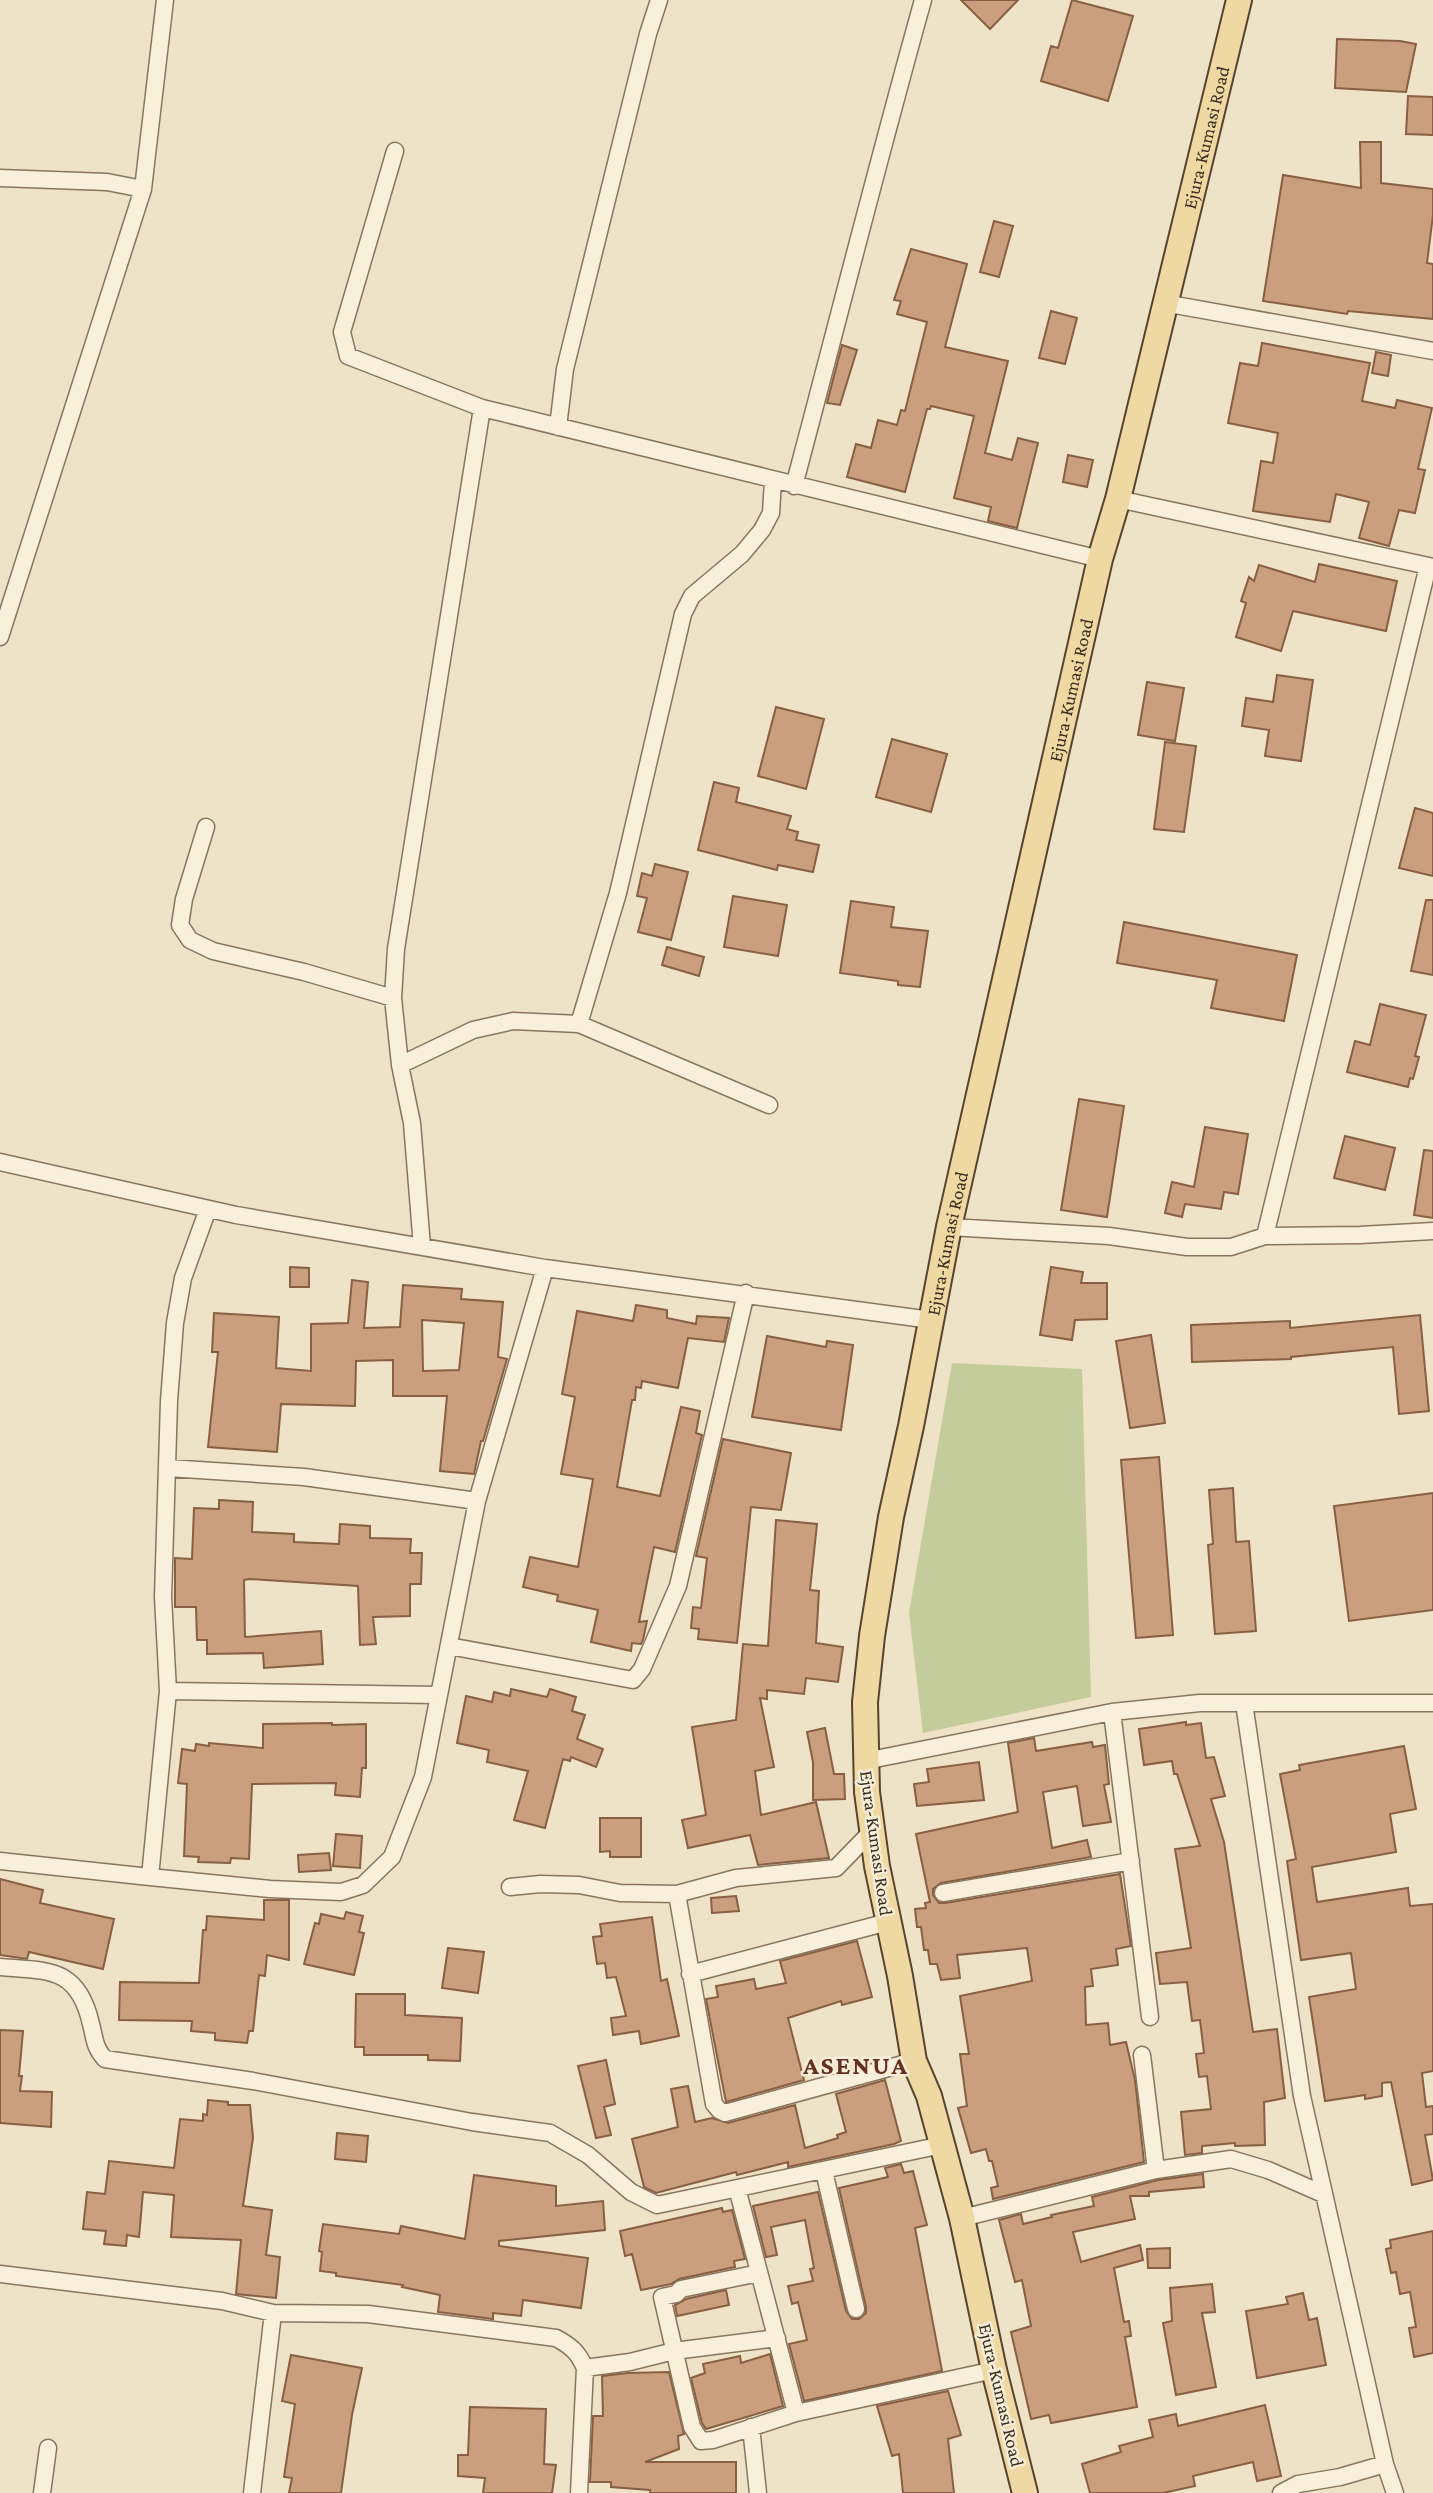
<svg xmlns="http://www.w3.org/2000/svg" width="1433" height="2493" viewBox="0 0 1433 2493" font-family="'Crimson Pro',serif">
<rect width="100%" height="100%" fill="#eee3c7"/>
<path fill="#c5cc9b" d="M952 1363 1082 1369 1091 1697 923 1733 909 1613Z"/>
<path fill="#cb9f7e" stroke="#885f43" stroke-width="2" fill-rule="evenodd" d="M961 0H1018L990 29Z
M1072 0 1133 16 1108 101 1041 81 1051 46 1058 48Z
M1337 39 1400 41 1416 44 1406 92 1335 88Z
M1408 96 1433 97V135L1406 134Z
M1360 142H1381V183L1433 189V215L1427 263 1433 264V319L1348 311 1347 314 1263 301 1283 175 1361 188Z
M994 221 1013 226 999 277 980 272Z
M911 249 967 264 945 347 1008 361 985 453 1012 460 1018 438 1038 443 1017 528 988 521 991 507 954 498 974 416 931 406 930 409H927L905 492 847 477 856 444 871 448 878 420 897 425 901 410 905 411 927 322 897 314 901 301 894 300Z
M1051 311 1077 318 1065 364 1039 358Z
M1262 343 1370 363 1362 401 1395 408 1397 400 1432 408 1418 469 1425 470 1415 513 1399 510 1389 546 1359 538 1369 502 1336 494 1330 522 1253 511 1261 461 1273 463 1278 433 1228 423 1240 363 1258 366Z
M842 345 857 350 840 405 827 403Z
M1376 352 1391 355 1388 376 1372 373Z
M1068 455 1093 460 1087 487 1063 482Z
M1319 564 1397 581 1386 631 1293 611 1281 651 1236 637 1246 603 1241 601 1249 577 1254 581 1259 565 1315 582Z
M1277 675 1313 680 1301 761 1265 756 1269 730 1242 726 1246 698 1273 702Z
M1147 682 1184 688 1175 741 1138 735Z
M776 707 824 719 806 789 758 776Z
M892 739 947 754 931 812 876 797Z
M1165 742 1196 746 1184 832 1154 829Z
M714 782 739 788 736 802 791 816 787 829 798 832 796 840 819 845 813 872 778 865 777 870 698 850Z
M1415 808 1433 813V876L1399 868Z
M655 864 688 872 671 940 638 932 647 898 637 896 642 873 652 876Z
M733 896 787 905 778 956 724 947Z
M1426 900H1433V975L1411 971Z
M851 901 894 907 891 927 928 931 920 987 898 985V981L840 973Z
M1124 922 1297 955 1284 1021 1211 1008 1217 980 1117 963Z
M667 947 704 957 699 976 662 965Z
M1380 1004 1426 1015 1415 1056 1419 1057 1413 1079 1410 1078 1408 1087 1347 1072 1355 1041 1370 1045Z
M1079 1099 1124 1106 1107 1217 1061 1210Z
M1205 1127 1248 1134 1238 1194 1224 1192 1221 1209 1185 1204 1182 1217 1165 1213 1172 1182 1194 1187Z
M1345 1136 1395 1148 1385 1190 1334 1178Z
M1424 1150 1433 1151V1218L1414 1215Z
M290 1267 309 1268V1287H290Z
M1051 1267 1083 1272 1081 1283H1107V1319L1075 1320 1072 1340 1040 1335Z
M352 1280 368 1282 364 1328 400 1327 403 1285 462 1289 461 1299 503 1302 498 1357 507 1359 483 1441H481L474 1474 440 1471 447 1396H393V1360L356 1361 355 1406 281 1404 277 1452 208 1447 218 1352H212L214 1313 279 1317 276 1368 311 1371V1324L348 1323ZM422 1320 464 1323 459 1370 423 1371Z
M636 1305 667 1310V1318L696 1324 697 1316 729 1318 724 1342 688 1338 678 1388 642 1381 641 1388 636 1387 635 1400H632L617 1487 660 1496 681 1407 700 1411 696 1433 702 1435 675 1552 654 1547 639 1622 647 1621 643 1640 641 1644 632 1643 631 1651 591 1642 598 1610 557 1601 558 1595 523 1587 530 1557 578 1567 593 1479 561 1474 575 1397 562 1394 577 1311 633 1321Z
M1420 1315 1429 1411 1399 1414 1393 1347 1291 1357V1359L1192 1362 1191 1325 1290 1321V1328Z
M1151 1335 1165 1423 1130 1428 1116 1341Z
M767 1336 826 1347 827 1341 853 1345 841 1430 752 1417Z
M723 1439 791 1453 781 1510 751 1507 737 1643 698 1639 699 1629 691 1628 693 1607 701 1608 707 1558 696 1556Z
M1159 1457 1173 1635 1136 1638 1121 1460Z
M1233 1488 1236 1542 1249 1541 1256 1631 1215 1634 1208 1545 1213 1544 1209 1490Z
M1433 1493V1610L1349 1621 1334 1506Z
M219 1500 253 1502 252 1532 294 1534V1542L339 1544 340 1524 370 1526V1538L411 1539 410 1553H422L421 1584H410V1616L373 1617 376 1644 360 1645 358 1586 249 1579 244 1580 245 1637 321 1631 323 1664 264 1668 263 1653 207 1654V1640H197L196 1607H175V1558L192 1559 194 1508 219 1509Z
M776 1520 817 1524 810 1590 819 1591 816 1643 843 1647 838 1682 806 1678 804 1694 767 1690V1699L760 1698 774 1767 755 1771 761 1815 816 1802 829 1858 758 1865 750 1835 688 1848 682 1820 706 1815 692 1727 736 1720 743 1644 768 1646Z
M511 1689 547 1697 550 1689 576 1697 572 1711 585 1715 577 1739 603 1749 596 1767 571 1757 570 1761 563 1759 545 1828 514 1820 528 1771 487 1762 489 1750 457 1743 466 1696 492 1702 494 1692 510 1696Z
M1186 1722V1725L1201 1723 1206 1758 1214 1757 1225 1796 1211 1799 1224 1842 1253 2032 1277 2029 1285 2098 1264 2102 1265 2145 1235 2146V2143L1202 2146V2153L1185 2155 1181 2112 1211 2109 1207 2076 1199 2077 1196 2054 1204 2053 1200 2020 1192 2021 1187 1982 1160 1984 1156 1953 1191 1948 1175 1849 1200 1846 1177 1774H1174L1172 1761 1144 1765 1139 1729Z
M332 1723V1725L366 1724V1768H362L360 1797 335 1795 336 1783 252 1784 249 1859 231 1858 230 1863 198 1862 199 1857 184 1856 187 1784 178 1783 182 1749 195 1751 196 1744 209 1746V1743L263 1748V1724Z
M825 1728 834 1774H844L845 1799 813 1800V1762L807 1732Z
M1034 1738 1036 1751 1092 1742 1093 1747 1105 1745 1109 1784 1104 1785 1111 1822 1083 1826 1077 1786 1043 1792 1052 1848 1087 1840 1091 1857 941 1883 933 1889V1895L939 1903H945L1120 1874 1131 1946 1116 1949 1118 1965 1091 1969 1093 1986 1085 1987 1086 2025 1108 2023 1110 2045 1126 2042 1135 2080 1144 2162 993 2199 991 2188 998 2186 992 2161H989L986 2149 971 2153 958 2108 967 2106 960 2054H969L960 1996 1032 1981 1027 1948 957 1955 960 1978 941 1980 937 1964H930L928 1950H924L921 1927H917L915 1909 926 1908 925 1903 930 1902 916 1834 1018 1812 1008 1743Z
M1404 1746 1416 1809 1390 1814 1396 1852 1312 1867 1317 1902 1408 1888 1410 1906 1433 1904V2071L1422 2073 1426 2107 1433 2106V2134L1425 2135 1433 2180 1412 2185 1391 2082 1382 2083V2096L1365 2099V2095L1325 2101 1309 1997 1356 1989 1351 1953 1301 1960 1287 1861 1296 1859 1280 1774 1300 1770 1299 1765Z
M979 1762 984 1800 917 1806 914 1784 929 1782 927 1769Z
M600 1818H641V1857H610V1851L600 1852Z
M336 1834 362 1836 360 1868 333 1866Z
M329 1853 331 1870 299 1872 298 1855Z
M0 1879 43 1890 40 1903 114 1919 103 1969 29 1952 27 1959 0 1955Z
M736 1896 739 1911 712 1913 711 1898Z
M264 1900H289V1960L267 1955 265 1976 259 1975 253 2031H249L247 2043 215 2040V2033L191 2031 192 2021 119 2020 120 1982 199 1983 203 1930H206L207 1916 264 1920Z
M346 1912 363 1916 359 1932 364 1933 354 1975 304 1964 315 1923 319 1924 321 1914 344 1919Z
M652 1917 661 1981 667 1979 679 2036 641 2044 639 2031 613 2035 611 2018 626 2016 616 1977 607 1978 605 1963 597 1964 593 1937 602 1936 600 1924Z
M857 1941 872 1997 842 2005 841 2001 788 2018 804 2080 726 2102 706 1999 718 1997 716 1986 754 1979 756 1989 786 1983 780 1961Z
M448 1948 484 1952 478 1993 442 1988Z
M356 1994H405V2015L462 2018 460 2061 428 2060V2055H364V2047H355Z
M0 2030 23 2031 19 2076H22L20 2091 52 2092 51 2127 0 2123Z
M606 2060 615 2104 604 2107 611 2135 596 2138 578 2066Z
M885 2080 901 2141 894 2144 788 2167V2162L737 2175 736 2172 656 2193 644 2187 632 2139 678 2127 671 2089 688 2086 695 2122 712 2118 728 2123 795 2105 805 2148 838 2138 837 2135 846 2132 836 2094Z
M208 2100 228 2102V2105H250L253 2138 243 2206 272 2210 266 2255 280 2257 276 2298 236 2294 241 2240 171 2237 174 2195 143 2192 139 2237 127 2235 126 2246 104 2244 106 2231 83 2229 87 2192 105 2194 109 2161 174 2168 180 2119 203 2121V2114L207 2115Z
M337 2133 368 2136 366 2162 335 2159Z
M901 2164 904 2173 913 2171 927 2225 915 2228 942 2371 804 2401 789 2344 807 2340 798 2302 792 2304 788 2286 813 2281 810 2269 814 2268 805 2220 771 2227 777 2255 766 2257 753 2206 818 2192 846 2311 852 2319H859L866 2313V2307L839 2188 888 2177 885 2168Z
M1203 2174 1204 2187 1149 2192V2196H1130L1135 2219 1073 2232 1081 2262 1140 2245 1143 2260 1114 2268 1124 2322 1129 2321 1131 2336 1125 2337 1137 2407 1051 2423 1049 2415 1031 2419 1011 2332 1031 2326 1022 2280 1015 2282 999 2220 1021 2214 1023 2224 1052 2217 1051 2215 1094 2206 1092 2197 1158 2180Z
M474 2175 556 2186V2206L603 2201 605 2230 499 2241V2246L588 2258 581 2308 523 2300 521 2316 493 2313V2319L438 2312 440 2295 402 2287 403 2285 336 2276V2273L320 2271 322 2252 319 2251 323 2224 399 2234 401 2226 465 2239Z
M722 2208 723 2212 732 2210 745 2259 734 2261 735 2267 679 2279 671 2284 641 2290 632 2254 625 2256 620 2231Z
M1433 2231V2353L1414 2357 1409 2328 1416 2327 1410 2292 1400 2294 1396 2272 1391 2273 1386 2249 1391 2248 1390 2240Z
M1170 2248V2268H1148L1147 2249Z
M1212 2284 1215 2312 1202 2313 1216 2387 1176 2395 1163 2323 1172 2321 1170 2288Z
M726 2290 729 2305 677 2316 675 2305 686 2299Z
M1303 2293 1309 2320 1317 2318 1326 2365 1257 2378 1246 2311 1288 2304 1286 2297Z
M770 2354 783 2406 706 2429 702 2423 691 2378 705 2373 703 2364 740 2356 741 2363Z
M291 2355 362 2368 352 2415 341 2493H289L292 2478 284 2477 295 2404 282 2401Z
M669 2372 684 2434 678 2436 679 2449 645 2462H736V2493H650V2490L611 2487V2482H590L593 2416H603L602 2376 628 2373Z
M948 2391 961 2435 948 2439 954 2493H903L899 2454 892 2456 877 2406Z
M1265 2405 1281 2476 1257 2481 1253 2462 1193 2476 1195 2486 1163 2493H1090L1082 2464 1121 2452 1119 2446 1153 2437 1149 2420 1176 2414 1178 2426Z
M470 2407 546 2409 544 2464 556 2465 552 2493H483L485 2478 458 2476V2455H468Z"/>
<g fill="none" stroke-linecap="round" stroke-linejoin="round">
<g stroke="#89755d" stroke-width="19">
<path id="street" d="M395 151 342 332 348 356 482 408 1100 559
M0 178 107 182 143 189
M1164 303 1433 351
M482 408 396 949 393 998 400 1065 473 1030 513 1021 579 1024 618 893 683 614 692 596 742 554 762 530 771 513 773 480
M558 427 565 369 648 34 659 0
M794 486C837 324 878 161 923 0
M1118 499 1433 567
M0 637 143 189 165 0
M206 827 184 899 180 925 190 940 213 951 304 972 393 998
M579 1024 769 1105
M400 1065 412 1123 422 1247
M0 1162 236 1215 545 1268 931 1320
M208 1209 183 1278 175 1323 169 1401 163 1597 168 1691 150 1877 270 1889 341 1892 363 1885 392 1857 423 1777 477 1501 545 1268
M949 1227 1109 1236 1187 1247H1231L1265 1236 1360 1235 1433 1231
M1265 1236 1428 566
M168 1468 304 1477 477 1501
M449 1646 633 1680 642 1669 678 1586 746 1293
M168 1691 438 1695
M1244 1703 1302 2096 1385 2464 1395 2493
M1112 1712 1150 2017
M865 1761 1112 1712 1200 1703H1433
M0 1861 150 1877
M510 1887 540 1884 579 1885 620 1893 677 1894 736 1878 836 1868 873 1830
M943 1893 1131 1861
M677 1894 714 2104 719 2110 725 2113 914 2061
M0 1967C49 1971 78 1967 91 2024 95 2039 94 2047 105 2059L253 2081 472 2122 550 2133 588 2155 631 2192 657 2205 942 2145
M690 1974 888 1922
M1142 2055 1156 2170
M824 2171 856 2309
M737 2188 796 2413
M962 2218 1156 2170 1231 2159 1268 2170 1323 2194
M759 2273 681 2289 676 2294 662 2297 692 2427 701 2441 713 2440 796 2413 994 2370
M0 2274 222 2301 273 2313 368 2314 556 2338C571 2346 578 2352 585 2368L579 2493
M585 2368 630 2362 674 2351 777 2338
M751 2427 758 2493
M42 2493 48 2448
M252 2493 273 2313
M1281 2493 1298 2484 1340 2477 1385 2464"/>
</g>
<g stroke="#574331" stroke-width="28">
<g id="primary">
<path id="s1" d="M1025 2493 994 2370 962 2218 929 2096 914 2061 900 1976 877 1866 867 1792 865 1702 872 1636 891 1517 911 1426 949 1227 1100 559 1118 499 1239 0"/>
</g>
</g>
<use href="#street" stroke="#f8f0da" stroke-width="16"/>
<use href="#primary" stroke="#efd8a1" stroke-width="24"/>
</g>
<g text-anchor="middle" stroke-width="5" stroke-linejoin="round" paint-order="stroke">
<g font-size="19" fill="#3a2d20" stroke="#f5edd7">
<text dy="7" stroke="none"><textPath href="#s1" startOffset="2412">Ejura-Kumasi Road</textPath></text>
<text dy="7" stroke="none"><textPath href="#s1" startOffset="1843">Ejura-Kumasi Road</textPath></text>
<text dy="7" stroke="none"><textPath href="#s1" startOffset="1276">Ejura-Kumasi Road</textPath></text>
<text transform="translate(877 1843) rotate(82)" y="7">Ejura-Kumasi Road</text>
<text transform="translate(1002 2395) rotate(77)" y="7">Ejura-Kumasi Road</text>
</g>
<g font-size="26" font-weight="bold" letter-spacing="2" fill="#653020" stroke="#f5edd7">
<text x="856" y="2074">ASENUA</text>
</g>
</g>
</svg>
